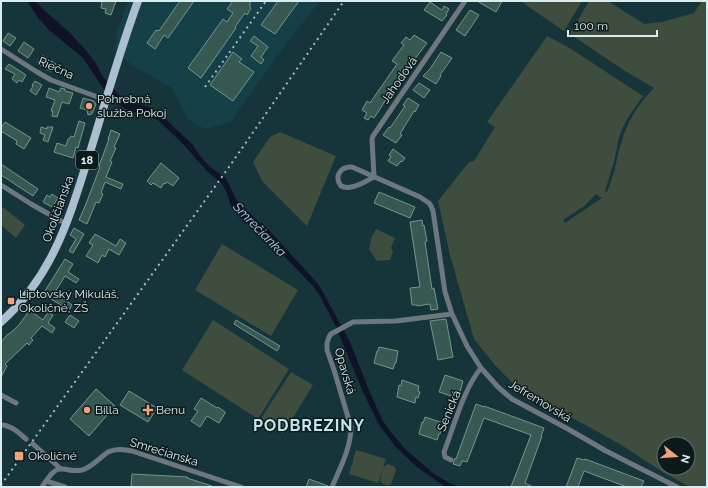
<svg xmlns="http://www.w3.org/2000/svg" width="708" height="488" viewBox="0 0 708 488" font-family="Raleway,sans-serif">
<rect width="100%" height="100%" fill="#15353a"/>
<path fill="#154047" d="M128 1H320L287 43 247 98 231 122 206 129 197 125 188 119 171 87 133 66 115 50 118 29Z"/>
<path fill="#3e4d3e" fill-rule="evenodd" d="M522 1H582L564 31 526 5Z
M589 1H608L644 24 662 22 694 13 702 1H707V487H690L664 473 623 446 591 428 553 408 529 400 494 364 474 339 450 255 438 201 469 162 474 161 495 127 487 122 547 36 568 47 643 96 629 116 623 127 619 137 614 162 605 191 607 192C610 184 613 176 615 168 617 160 618 152 621 144 626 123 639 103 654 88L625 71 570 34ZM596 194 602 198 565 223 563 220 583 207ZM664 444H688V468H664Z
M280 132 336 156 307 226 262 181 253 162 270 137Z
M3 207 25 225 16 238 1 225V209Z
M376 229 395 238 391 248 393 251 390 260 377 261 369 249 371 239Z
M222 244 298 290 271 336 195 290Z
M213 320 289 369 258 419 182 370Z
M291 372 313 385 283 434 260 420Z
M356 450 386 459 383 467 388 464 394 466 396 470 391 484C388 486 383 485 380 481L383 469 378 483 349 474Z"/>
<path fill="#101328" d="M27 1H35L45 11 69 32 84 48 95 62 103 77 121 97 126 102 147 106 159 113 193 145 200 156 210 167 226 178 237 201 258 221 267 228 319 285 350 342 370 393 383 421 390 431 406 450 433 473 451 484 462 487H446L444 486 417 467 395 446 379 425 363 392 336 327 320 296 313 286 286 258 261 236 247 221 236 212 231 206 226 191 222 184 206 170 184 145 158 120 141 113 132 112 121 106 103 88 83 58 49 30 39 19Z"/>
<path fill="#375951" stroke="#75958d" d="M102 1H116L111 15 105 13 106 9 101 8Z
M180 1H194L168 38 164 35 155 49 147 43 156 30 159 31Z
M233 1H250V7L251 8 247 15 245 13 235 27 236 28 201 78 188 68 223 19 227 22 233 13 227 9Z
M278 1H299L275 34 261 25Z
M477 1H502L496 12Z
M430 2 442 10 444 6 449 9 446 14 447 15 442 21 424 10Z
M470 10 479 15 465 36 456 30Z
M8 33 16 38 10 46 3 41Z
M414 35 427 43 408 68 403 75H404L395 86 374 118 371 116 368 120 364 118 367 113 362 110 367 101 370 103 397 64 392 61 404 45 401 43 406 37 410 40Z
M254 36 268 47 261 57 264 60 261 64 251 56 258 46 250 41Z
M24 42 34 49 28 58 18 51Z
M233 52 242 59 239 62 254 72 233 101 210 85Z
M441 52 452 58 440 75 441 76 436 84 423 76 430 69Z
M42 55 56 64 51 72 37 63Z
M9 64 26 75 22 82 19 80 17 83 12 79 15 74 5 69Z
M35 81 42 85 36 95 30 91 33 86 32 85Z
M419 83 430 90 424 98 413 90Z
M49 88 59 92 61 88 65 89V91L73 93 69 104 62 102 57 117 52 116 53 111H51L55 100 46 97Z
M83 98 94 101 96 104 92 114 88 115 87 110 80 108Z
M408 98 419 105 415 112 414 111 400 134 402 135 396 143 383 135 389 127 390 128 405 106 403 105Z
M79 121 85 123 78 148 76 147 73 158 54 152 57 143 66 146 68 139H69L71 136 74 137Z
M5 122 31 138 24 149 16 144 17 141 1 131V128Z
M41 127 47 129V127H53L48 142 43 140 45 135 40 133Z
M111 130 120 134 114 147 116 148 110 161 112 162 106 177 123 184 121 189 105 182 101 193 103 194 99 203 96 202 87 224 79 220 86 204 100 167 99 166 109 139H108Z
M393 149 405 158 402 162 401 161 397 166 388 161 391 156 389 155Z
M161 163 179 178 173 186 167 182 165 184 164 183 161 188 153 183 151 185 147 181Z
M1 164 38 189 33 196 1 175Z
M379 192 415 207 410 218 374 203Z
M52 194 58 198 52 207 43 202 47 195 50 197Z
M422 220 423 226 424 225 427 241 425 242 432 289 434 288 438 309 431 310 430 304 417 306V305H412L410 288 420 287 410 222Z
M74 228 84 234 73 253 69 251 76 239 70 235Z
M95 234 116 246 120 239 126 243 119 255 109 249 105 257 102 255 98 263 86 256 93 245 89 243Z
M65 259 73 264 68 272 79 279 76 283 65 276 55 292 72 305 69 310 43 294Z
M29 310 43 320 48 312 53 315 48 323 55 328 52 333 42 326 31 338 33 340 29 345 27 343 5 364 7 366 1 377V342L8 334H9L18 326 27 314Z
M70 315 79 321 74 328 65 322Z
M446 319 453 357 438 360 430 321Z
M236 320 280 346 277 351 234 324Z
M379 347 398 351 396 363H395L393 369 374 363 377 351H378Z
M445 375 463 381 460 392H459L457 398 439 392Z
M402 380 419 386 418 391 420 392 418 398 416 397 415 403 397 397 399 385 401 386Z
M96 389 115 406 89 436 70 419Z
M129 391 157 408 148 422 120 405Z
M201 398 217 408 218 407 225 412V413L219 423 207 416 200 427 191 421 198 411 194 409Z
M476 404 484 407V406L544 428 541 436H542L525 483 533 487H511L531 435 484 418 467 462 462 461 460 466 453 464 455 458 456 459Z
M425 417 443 423 440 434H439L437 440 419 434 422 422 423 423Z
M577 458 584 460 585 459 644 481 641 487H627L584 471 578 487H566Z
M132 474 188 477 187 478 212 486V487H131Z
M309 479 328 486V487H306Z"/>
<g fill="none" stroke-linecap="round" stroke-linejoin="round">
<path stroke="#6e7780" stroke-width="5" d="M1 49 37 72 51 80 106 100
M374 177C365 182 350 191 341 186 334 177 340 166 352 167L420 197 429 203 431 206 433 211 445 292 452 314 467 346 481 368 498 387 506 394 512 399 568 429 606 451 677 487
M374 177 372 139 373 136 465 1
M1 185 31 204 61 221 66 223
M1 395 16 403
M1 425C11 425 19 433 26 439
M33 444 61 469
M451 460 445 457 444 452C454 426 464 388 481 368
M46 481C61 459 63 474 82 470 89 469 101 457 108 452 116 448 124 449 132 451L241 487
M42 487 46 481 65 487
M332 487C340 468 351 448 351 427L334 370 327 350V343L329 337 331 334 353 322 396 321 452 314"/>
<path stroke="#abbfd0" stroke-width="8" d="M1 322C55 274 70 215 91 149 106 100 120 50 138 1"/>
<path stroke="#a5babf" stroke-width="2" stroke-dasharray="2 4" stroke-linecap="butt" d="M205 87 266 1
M1 485 229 167 344 1"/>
</g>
<g fill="#f1a17b" stroke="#0d1a1c" stroke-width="1.5">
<circle cx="89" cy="106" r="4"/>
<rect x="7" y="297" width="8" height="8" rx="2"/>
<circle cx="87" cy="410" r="4"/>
<path d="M146 404h4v4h4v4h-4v4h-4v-4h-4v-4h4z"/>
<rect x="14" y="451" width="10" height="10" rx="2"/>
</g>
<g text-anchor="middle" stroke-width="3" stroke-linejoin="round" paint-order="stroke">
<rect fill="#0d1a1c" stroke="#9dadb0" stroke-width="1" x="76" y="151" width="22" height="18" rx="3"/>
<g font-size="11" font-weight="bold" fill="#dbecf0">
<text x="87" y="164">18</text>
</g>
<g font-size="12" fill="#dbecf0" stroke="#0d1a1c">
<text transform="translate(56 68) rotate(24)" y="4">Riečna</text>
<text transform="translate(399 80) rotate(-55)" y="4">Jahodová</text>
<text transform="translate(58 209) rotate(-70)" y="4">Okoličianska</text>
<text transform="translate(345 371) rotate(74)" y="4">Opavská</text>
<text transform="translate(540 401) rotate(31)" y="4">Jefremovská</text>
<text transform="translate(449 411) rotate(-68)" y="4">Senická</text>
<text transform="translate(164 452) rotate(17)" y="4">Smrečianska</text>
</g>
<g font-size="12" fill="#dbecf0" stroke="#0d1a1c" text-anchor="start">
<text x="97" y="103">Pohrebná<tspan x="97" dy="14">služba Pokoj</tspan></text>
<text x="19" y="298">Liptovský Mikuláš,<tspan x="19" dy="14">Okoličné, ZŠ</tspan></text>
<text x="95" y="414">Billa</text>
<text x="156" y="414">Benu</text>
<text x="28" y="460">Okoličné</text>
</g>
<g font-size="13" font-style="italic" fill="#bfc9fc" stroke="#0d1a1c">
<text transform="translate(260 229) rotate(46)" y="5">Smrečianka</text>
</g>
<g font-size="16" font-weight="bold" letter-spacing="1" fill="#c2e6ed" stroke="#0d1a1c">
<text x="309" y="431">PODBREZINY</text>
</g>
</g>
<rect width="708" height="488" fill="none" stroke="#dbecf0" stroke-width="4"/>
<g transform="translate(676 456) rotate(107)"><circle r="19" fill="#0d1a1c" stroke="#5f6e71"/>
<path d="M0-3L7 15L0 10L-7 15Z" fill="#f1a17b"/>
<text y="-6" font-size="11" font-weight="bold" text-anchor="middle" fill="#dbecf0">N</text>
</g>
<path d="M568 30v6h89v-6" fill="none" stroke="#dbecf0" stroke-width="2"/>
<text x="574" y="30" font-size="12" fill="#dbecf0" stroke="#0d1a1c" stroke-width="3" paint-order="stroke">100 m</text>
</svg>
